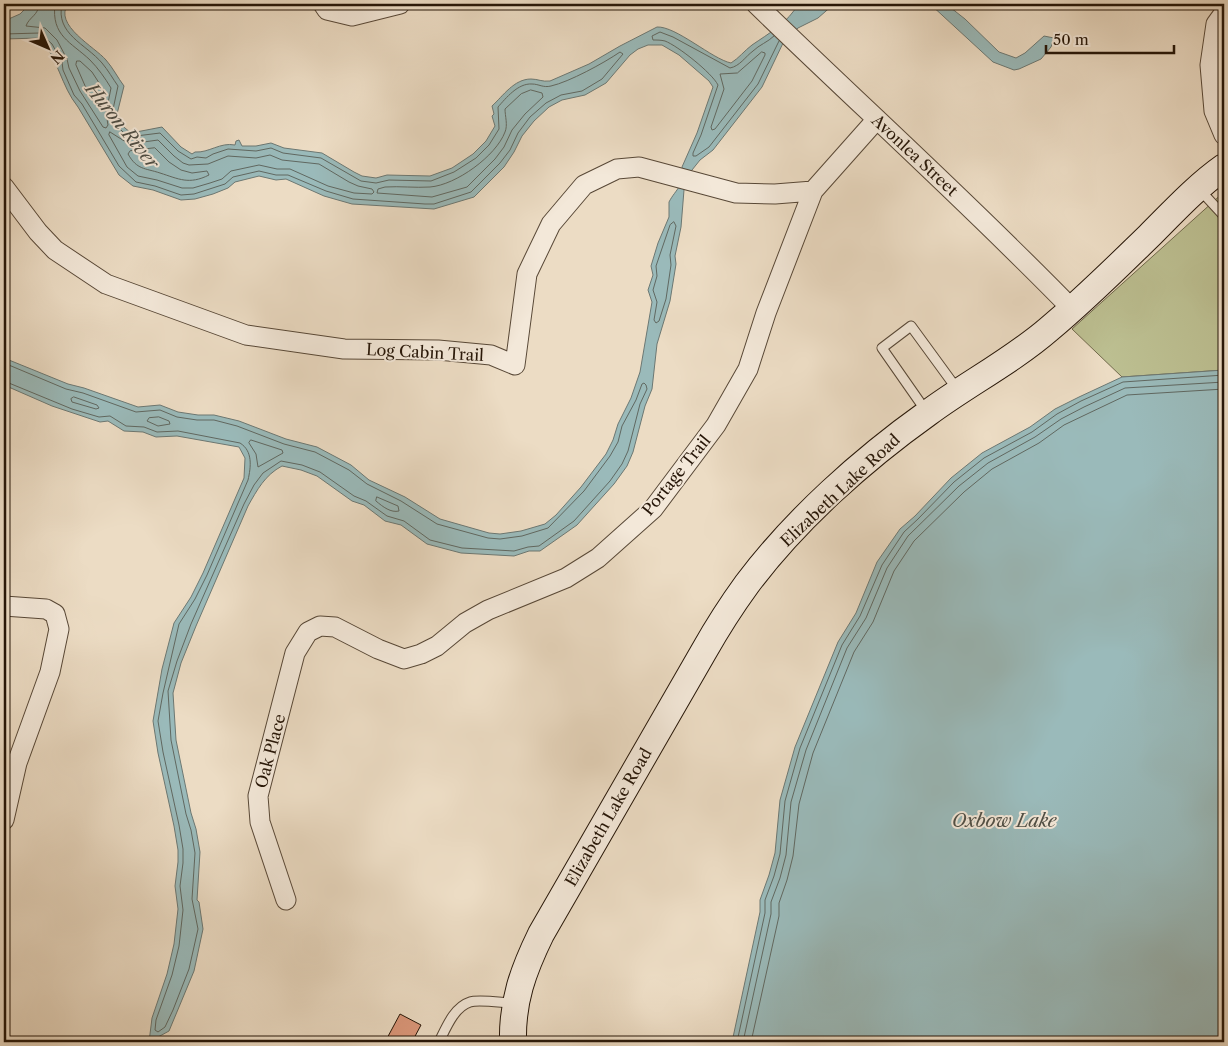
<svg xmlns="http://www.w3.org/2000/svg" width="1228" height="1046" viewBox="0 0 1228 1046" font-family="'Libre Caslon Text',serif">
<rect width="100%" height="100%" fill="#ecdcc4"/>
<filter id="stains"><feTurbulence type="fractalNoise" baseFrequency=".004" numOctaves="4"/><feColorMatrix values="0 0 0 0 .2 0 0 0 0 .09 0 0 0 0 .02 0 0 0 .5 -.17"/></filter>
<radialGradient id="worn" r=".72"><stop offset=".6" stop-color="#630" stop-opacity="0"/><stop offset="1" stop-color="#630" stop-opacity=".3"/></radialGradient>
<path fill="#bcbf91" stroke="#716a4c" d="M1224 192V370L1122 377 1072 329Z"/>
<path fill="#9ababa" stroke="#6c7873" d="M28 4H68C53 25 95 47 106 60 113 68 118 78 124 86L117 114 119 123 131 133 162 127 181 147 192 154 195 152C209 153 220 142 235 145L236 141 239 140 242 146H256L271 143 284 148 322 153 354 172 362 176 376 178 387 175 430 176 452 168 473 154 486 141 495 126 492 116 494 114 492 106C503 96 514 79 531 79 538 79 542 82 550 81L589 64 620 46 657 27C676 26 712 59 731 63 739 58 744 51 752 45 768 34 789 22 798 4H834L818 18 798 28 784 41 762 87 713 150 700 160 688 175 684 190 681 227 675 256 676 264 670 301 657 344 652 389 645 406 633 452 627 466 614 484 577 525 540 551H529L514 556 461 553 427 544 401 525 385 521 364 505 352 501 317 476 301 470 282 466C265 475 257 490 248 506L196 626 181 663 173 693 176 740 191 813 196 829 200 852 197 900 199 902 203 929 194 971 169 1031 149 1042 152 1018 167 974 174 944 178 909 175 886 178 862V850L174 826 158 753 153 721 162 669 174 623 191 597 203 573 244 478 245 458 239 447 177 436 156 437 143 432 124 431 108 421 100 422 52 406 4 385V358L68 384 84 388 138 407 160 405 178 412 198 415H214L239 421 286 439 317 447 351 465 369 480 405 497 440 519 489 533 500 534 521 531 545 524 556 515 581 487 606 454 613 440 618 424 631 398 640 372 652 302 648 290 653 275 651 266 658 243 669 217V202C675 190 687 183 682 167L697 133 713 87 709 81 679 55 662 45H648L638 49 630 55 606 83 585 95 562 100 549 107 534 121 522 136 514 152 504 167 474 197 434 209 352 204 324 196 286 179 276 180 259 176 235 182 228 188 213 194 195 199 181 200 153 190 133 186 119 175 78 107C61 86 58 58 40 38L4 39V21L20 14 28 6Z
M930 4H946L965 19 999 52 1016 58 1025 53 1044 36 1054 38 1051 47 1041 59 1019 69 1014 70 993 62Z
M1224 370V1042H732L760 912V900L769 875 775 853 780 800 795 747 838 642 856 613 877 562 900 529 915 516 951 478 982 453 1030 427 1055 409 1079 397 1122 377Z"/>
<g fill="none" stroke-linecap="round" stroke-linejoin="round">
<path stroke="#606861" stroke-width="1" d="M39 4C39 15 29 17 26 26L45 28 57 40 67 59 69 68 80 91 103 127 106 128 108 125 106 113 111 88C105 78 98 68 90 60 71 42 51 36 55 4
M4 34 40 33 52 44 62 62 63 70 74 95 82 104 119 166 136 182 155 186 181 195 194 194 225 184 233 177 259 171 276 175H288L326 191 353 199 425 204H434L471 192 500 163 510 150 518 133 530 117 546 103 561 95 582 91 602 79 623 54 620 52C604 63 569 82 551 86 543 88 539 84 532 84 518 83 506 98 498 107L499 129 489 145 476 158 454 172 431 181 389 180 376 183 361 181 321 158 283 153 271 148 256 151 228 149 213 154 206 158 197 157 191 159 178 151 160 133 128 137 114 123 112 114 118 86C113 79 108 70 102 63 86 44 55 34 62 4
M774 36C768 42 759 45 753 51 745 57 740 66 730 68L673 37 660 32 652 36 653 40C657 40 661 40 665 41 678 46 712 73 718 85L701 135 693 153V156H696L709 147 758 84 779 41
M762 52 765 53V55L752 81 715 129 712 130 711 127 724 89 720 74 737 73Z
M77 61H80L92 72 103 89 99 103 96 102 86 88 76 65Z
M531 90 542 93 543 97 525 114 512 130 504 147 495 159 467 187 432 197 377 193 378 189 385 187C400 186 415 188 430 187 456 185 496 156 505 132 508 125 505 116 505 109L521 94Z
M110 132 129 144 158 140 174 156 183 163 189 165 208 164 228 156 256 158 270 155 282 160 319 164 349 182 358 186 372 189 374 192 372 194 354 193 328 186 290 169H277L259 165 231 171 222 179 210 183 193 188H182L157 180 138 176 127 167 109 135Z
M155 148 169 162 181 170 192 173 207 171 209 175C189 185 179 179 160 173 145 168 137 170 128 154L130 151Z
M674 222 676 226 670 255 671 265 666 299 659 321 656 323 654 320 657 302 653 290 657 276 656 266 670 225Z
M4 363 66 389 83 393 136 412 160 410 177 417 197 420H214L237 426 284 444 315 452 349 470 367 484 401 501 437 524 488 538 500 539 522 536 548 528 584 491 610 456 618 442 622 426 636 400 642 384 644 383 646 385 647 389 640 404 628 451 622 464 610 481 574 521 539 546 528 547 514 551 462 548 430 540 404 521 387 516 366 501 354 496 320 472 302 465 281 461 263 473 254 485 244 504 191 624 177 661 168 691 171 740 186 814 191 830 195 853 192 899 198 929 189 969 173 1010 165 1027 158 1032 155 1030 156 1020 172 975 179 946 183 910 180 886 183 863V849L179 825 163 752 158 721 163 693 179 624 195 599 207 575 248 480C251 467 253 451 240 443L178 431 157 432 144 427 126 426 110 416 99 417 72 409 4 381
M74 397 97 405 99 408 96 409 72 402 71 399Z
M159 417 169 421 170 424 158 426 147 421 149 418Z
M251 440 282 450 283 453 258 467 256 454 249 443Z
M377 497 398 506 399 511C391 513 383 507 376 501Z
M737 1042 765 913V900L774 876 780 854 785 801 800 748 842 645 860 616 882 565 904 532 918 519 954 482 984 458 1032 432 1057 414 1081 401 1123 382 1224 375
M743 1042 771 914V902L780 878 786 855 791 802 806 750 847 648 866 618 887 568 908 536 959 486 988 463 1035 437 1061 419 1084 407 1125 388 1224 382
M751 1042 779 916V903L787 880 793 856 799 804 813 753 854 652 873 622 894 571 914 541 964 492 992 469 1039 443 1064 425 1087 414 1127 395 1224 389"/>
</g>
<path fill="#dc987b" stroke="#261608" d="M400 1014 421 1025 412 1042H385Z"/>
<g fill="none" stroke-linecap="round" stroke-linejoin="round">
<g stroke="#584837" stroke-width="11">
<path id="lane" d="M1200 190 1224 216
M926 411 882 348 911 326 957 389
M439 1042C446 1028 454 1007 470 1002 478 999 505 1003 514 1003"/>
</g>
<g stroke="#584837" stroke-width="21">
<path id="street" d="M323 4 327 10 352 16 400 4
M756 4C861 106 970 204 1072 309
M1224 13 1216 24 1210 65 1214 111 1224 135
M4 187 38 232 55 250 106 284 246 335 344 349 438 350 491 355 515 365 527 274 551 224 584 185 617 169 639 167 736 193 775 194 813 191 877 119
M4 606 46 609 55 614 59 629 50 672 17 763 4 820
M286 900 260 822 258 796 295 653 308 632 320 626 335 627 378 649 404 659 421 654 437 646 465 623 488 610 566 578 598 558 653 509 716 425 748 369 766 313 813 191"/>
</g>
<g stroke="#261608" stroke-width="28">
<path id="secondary" d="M513 1042C512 1001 523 971 541 934L704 651C717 628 731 606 747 584 795 520 862 460 928 413 967 384 1012 361 1049 329 1084 300 1116 268 1149 236 1173 212 1197 186 1224 167"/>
</g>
<use href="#lane" stroke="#f3e8d9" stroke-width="9"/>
<use href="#street" stroke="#f3e8d9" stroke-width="19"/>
<use href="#secondary" stroke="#f3e8d9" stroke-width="26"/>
</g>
<g text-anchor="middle" stroke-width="4" stroke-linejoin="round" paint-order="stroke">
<g font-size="16" fill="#261608" stroke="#f3e8d9">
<text transform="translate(915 155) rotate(43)" y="6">Avonlea Street</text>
<text transform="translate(425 352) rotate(3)" y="6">Log Cabin Trail</text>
<text transform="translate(676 475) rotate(-51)" y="6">Portage Trail</text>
<text transform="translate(840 490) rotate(-43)" y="6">Elizabeth Lake Road</text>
<text transform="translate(270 751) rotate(-75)" y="6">Oak Place</text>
<text transform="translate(608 817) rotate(-60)" y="6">Elizabeth Lake Road</text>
</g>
<g font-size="18" font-style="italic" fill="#4f4f46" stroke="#f3e8d9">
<text transform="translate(122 126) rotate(51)" y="6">Huron River</text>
<text x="1004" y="827">Oxbow Lake</text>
</g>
</g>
<rect width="1228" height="1046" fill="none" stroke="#ecdcc4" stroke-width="20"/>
<rect x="5" y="5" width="1218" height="1036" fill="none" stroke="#261608" stroke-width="2.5"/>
<rect x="10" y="10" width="1208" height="1026" fill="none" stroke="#261608"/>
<g transform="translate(48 48) rotate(135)" stroke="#f3e8d9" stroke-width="4" paint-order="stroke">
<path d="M0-4L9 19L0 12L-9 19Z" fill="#261608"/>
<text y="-8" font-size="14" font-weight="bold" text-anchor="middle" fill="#261608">N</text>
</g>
<path d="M1046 45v8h128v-8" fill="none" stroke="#261608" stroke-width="2.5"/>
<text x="1053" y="45" font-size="15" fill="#261608" stroke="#f3e8d9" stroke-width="4" paint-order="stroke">50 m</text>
<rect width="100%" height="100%" filter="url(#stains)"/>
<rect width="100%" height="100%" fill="url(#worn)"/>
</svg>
